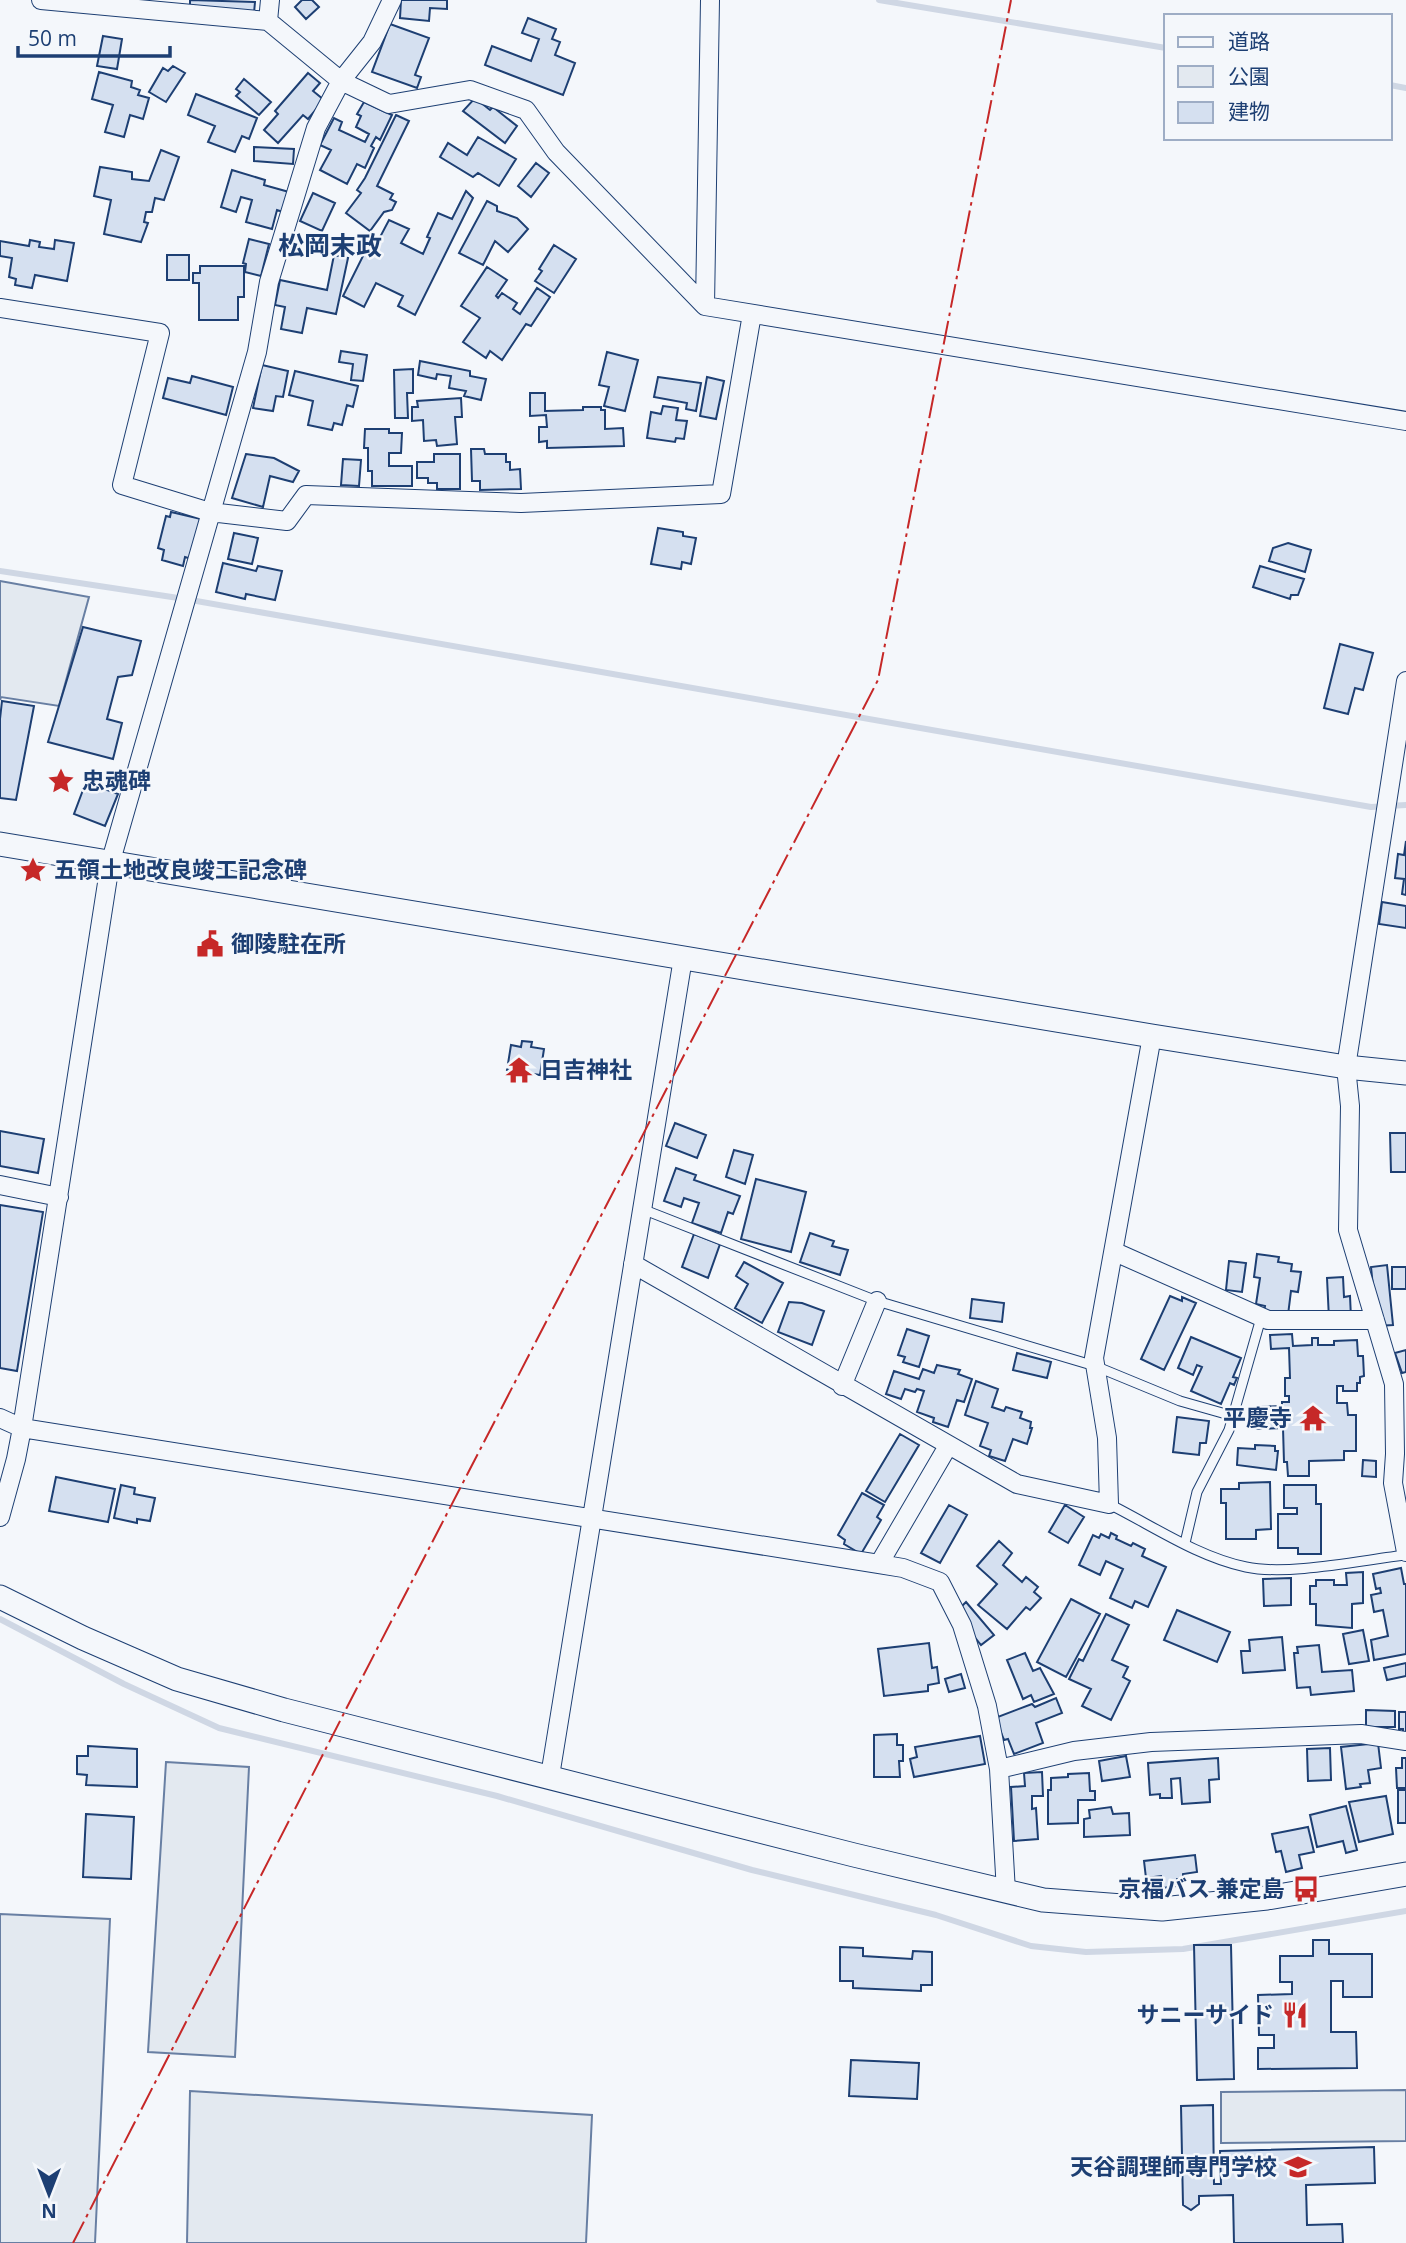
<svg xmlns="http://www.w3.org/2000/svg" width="1406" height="2243" viewBox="0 0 1406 2243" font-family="'Open Sans','Noto Sans JP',sans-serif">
<rect width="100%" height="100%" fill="#f4f7fb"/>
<path fill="#e3e9f0" stroke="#687fa3" stroke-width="2" d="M0 581 89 597 59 706 1 697 0 700Z
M166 1762 249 1767 235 2057 148 2052Z
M0 1914 110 1919 95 2243H0Z
M1406 2090V2141L1221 2143V2092Z
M190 2091 592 2115 586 2243H187Z"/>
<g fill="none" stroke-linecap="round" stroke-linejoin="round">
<path stroke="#cfd7e4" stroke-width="6" d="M879 0 1166 48
M1390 85 1406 88
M0 571 185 599 1371 807 1406 805
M0 1619 124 1684 219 1728 497 1796 752 1870 936 1915 1031 1946 1086 1952 1183 1949 1406 1911"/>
</g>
<path fill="#d5e0f0" stroke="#1d3f73" stroke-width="2" d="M190 0 255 2 254 13 190 9Z
M302 0H312L319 7 306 19 295 7Z
M401 0H447V9L430 8 429 21 400 18Z
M528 18 556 29 552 39 560 42 555 55 575 63 563 95 485 65 492 46 531 61 539 39 522 33Z
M390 24 429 38 415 75 421 77 417 88 372 72Z
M103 36 122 39 117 69 97 66Z
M173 66 185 73 166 102 149 92 163 68 168 71Z
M99 72 132 81 131 87 140 90 138 95 149 98 143 119 130 115 124 137 105 132 113 105 92 99Z
M308 73 320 83 313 91 324 100 308 119 303 115 278 143 264 130 278 114 275 111Z
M244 79 271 102 259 115 236 96 240 92 236 89Z
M196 94 257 118 249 139 242 136 235 152 208 142 215 126 188 115Z
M475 98 490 110 493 107 517 126 505 143 463 111Z
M364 102 392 115 380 140 376 137 371 146 374 148 365 168 357 164 347 184 320 170 331 150 320 145 334 118 342 122 339 130 365 142 369 134 356 127 361 116 357 114Z
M396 115 409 121 377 186 393 194 390 199 396 202 392 210 384 212 370 231 346 213 361 193 357 190 365 178Z
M478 137 516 159 499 186 478 173 473 177 440 157 448 143 467 155Z
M254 147 294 149 293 164 254 161Z
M161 150 179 157 164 200 155 198 152 212H146L144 222 148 223 141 242 104 234 111 200 94 196 100 167 132 172V179L149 181Z
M536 163 549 173 531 197 518 186Z
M232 170 265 180 264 185 289 192 283 212 277 210 272 229 246 222 252 200 241 197 236 212 221 207Z
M466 191 473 198 415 315 398 306 403 296 376 283 364 307 343 296 372 238 378 241 389 220 409 229 401 243 423 254 430 238 427 237 438 213 452 219Z
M313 193 335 203 322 231 300 221Z
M487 201 497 206V211L517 218 528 229 508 252 495 241 483 265 459 253Z
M249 239 269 244 261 276 245 272 246 264 243 263Z
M30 240 40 242 39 247 54 249 55 240 74 243 67 281 35 275 32 288 15 285 16 279 9 277 12 258 0 256V241L29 246Z
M554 245 576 259 554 293 535 281 542 271 539 269Z
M167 255H189V280H167Z
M334 255 348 258 336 314 307 308 302 333 281 329 285 307 275 305 280 280 327 290Z
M200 266H244V297H238V320H199V283H193V273H200Z
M487 267 507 280 496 296 498 298 502 293 517 303 513 309 520 314 537 288 550 297 531 326 526 324 502 360 490 351 486 358 463 342 480 318 461 306Z
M341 351 367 355 363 381 351 380 353 364 339 362Z
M607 352 638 360 625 411 604 406 609 387 599 385Z
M420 361 470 371V376L486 379 481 400 464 396 466 391 449 388 451 376 437 374 436 379 418 375Z
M262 365 288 371 283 397 276 396 273 411 253 408Z
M413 369V393H407L408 418H395L394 370Z
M295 371 358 386 353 407 347 405 342 425 334 423 332 430 308 425 313 401 289 395Z
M192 376 233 387 226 415 163 398 168 378 190 383Z
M658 377 701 383 696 411 686 409 687 403 654 397Z
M707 377 724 381 716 419 700 416Z
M530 393H545V411L583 410V407H601V410H605V429L623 428 624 446 547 448V441L539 442V427H547L546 415 530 416Z
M461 398 462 417H455L457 444 437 446 436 440 424 441 423 420 412 421V407H418L417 401Z
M663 406 678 408 676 420 687 421 684 439 676 438 675 442 647 438 651 412 661 414Z
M365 429H389V433H402L401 453H389V466H412V486H372V471H368V448H364Z
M471 449H484L485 454H506V462H510V470L520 469 521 489 480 490V481H472Z
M246 454 274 458 299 471 293 482 270 476 263 507 232 498Z
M434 454H460V489H437V483H428V478H417V462H434Z
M343 459 361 460 359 486 341 485Z
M171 512 201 519 195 560 185 557 183 566 162 560 164 550 158 548 166 516 170 517Z
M658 528 683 532V536L696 538 691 564 682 562 681 569 651 564Z
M234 533 258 538 252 564 228 559Z
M1288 543 1311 550 1305 572 1269 561 1273 548Z
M223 563 256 571 258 566 282 571 275 600 246 594 245 599 216 592Z
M1260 566 1304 579 1298 595H1291L1290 599 1253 587Z
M83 627 141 641 132 675 118 677 107 719 122 723 113 759 48 742Z
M1340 644 1373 653 1363 690 1355 688 1348 714 1324 708Z
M2 701 34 706 16 800 0 798V719Z
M86 782 118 794 105 826 74 814Z
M1406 841V895L1402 894 1404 879 1395 878 1398 854 1404 855Z
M1382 902 1406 906V928L1379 924Z
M522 1041 532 1042 531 1047 544 1049 540 1075 507 1070 511 1045 521 1047Z
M675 1123 706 1135 697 1158 666 1146Z
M0 1131 44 1139 38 1173 0 1166Z
M1390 1133H1406V1172H1391Z
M734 1150 753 1155 745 1184 726 1177Z
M676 1168 696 1175 694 1180 740 1196 733 1214 728 1212 721 1233 692 1223 699 1203 684 1198 681 1207 664 1201Z
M756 1179 806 1192 791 1252 741 1239Z
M0 1205 43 1212 17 1371 0 1368Z
M810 1233 834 1241 832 1246 848 1250 840 1275 800 1262Z
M694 1234 720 1244 708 1278 682 1267Z
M1257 1254 1279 1257 1278 1262 1292 1264 1291 1271 1301 1272 1298 1292 1291 1291 1288 1315 1264 1312 1265 1306 1256 1304 1260 1278 1254 1277Z
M1229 1261 1246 1263 1242 1292 1226 1290Z
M744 1262 783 1283 762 1323 735 1308 748 1284 736 1276Z
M1387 1265 1393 1325 1377 1326 1371 1267Z
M1392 1267H1406V1289H1392Z
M1343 1277 1344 1297 1350 1296 1351 1318 1329 1319 1327 1278Z
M1170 1296 1182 1301V1297L1196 1303 1164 1370 1141 1359Z
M972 1299 1004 1303 1002 1322 970 1318Z
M789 1302 802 1303 824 1311 812 1345 778 1332Z
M907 1329 929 1336 919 1367 903 1362 905 1357 898 1355Z
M1292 1334 1293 1346 1312 1345V1338H1318V1345H1334V1341L1357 1340 1358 1356H1363L1364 1376 1360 1377V1383H1357V1391H1343V1386H1337V1403H1347L1348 1415H1356V1451H1344V1460L1309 1461V1476H1288L1287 1462H1284L1283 1428 1255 1429V1407L1282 1406V1402H1289V1396H1285V1378H1290L1289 1348 1271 1349 1270 1335Z
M1191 1337 1241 1358 1233 1377 1237 1378 1234 1385 1230 1383 1221 1404 1191 1391 1202 1367 1197 1365 1193 1375 1178 1368Z
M1406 1350V1372L1402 1373 1395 1353Z
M1017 1353 1051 1362 1047 1378 1013 1370Z
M937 1365 960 1370 958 1374 972 1379 964 1402 957 1400 948 1427 933 1422 934 1418 917 1412 924 1391 917 1389 915 1392 905 1389 901 1399 886 1394 894 1371 919 1379 923 1369 934 1373Z
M976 1381 998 1389 992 1407 1004 1411 1006 1407 1022 1412 1020 1418 1031 1422 1030 1428H1032L1027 1444 1013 1439 1005 1461 989 1456 991 1450 980 1446 988 1423 965 1415Z
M1177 1417 1209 1421 1206 1443H1200L1199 1455 1173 1452Z
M900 1434 919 1445 885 1502 866 1491Z
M1255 1445 1275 1446V1451H1278L1276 1470 1237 1465 1238 1448 1255 1449Z
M1363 1460 1376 1461V1477L1362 1476Z
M56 1477 115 1489 108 1522 49 1511Z
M1270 1482 1271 1529 1256 1530V1539H1226V1503H1221V1489H1239V1483Z
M121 1485 135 1488 134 1494 155 1498 150 1521 137 1519V1523L114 1518Z
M1284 1485H1316V1504H1321V1554H1298V1548H1278V1514H1297V1508H1284Z
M862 1493 884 1505 877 1517 881 1520 861 1554 844 1544 845 1540 838 1535Z
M949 1505 967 1515 940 1563 921 1553Z
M1065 1505 1084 1517 1068 1543 1049 1532Z
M1111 1533 1117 1536 1116 1539 1131 1546 1133 1543 1145 1549 1142 1556 1166 1567 1148 1607 1135 1601 1132 1608 1110 1598 1123 1569 1106 1561 1100 1575 1079 1565 1093 1535 1099 1538 1101 1534 1109 1538Z
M999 1541 1012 1553 1003 1565 1022 1582 1026 1577 1038 1587 1034 1592 1041 1598 1030 1610 1026 1607 1007 1629 978 1605 997 1584 977 1566Z
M1401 1568 1404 1584H1406V1654L1374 1660 1371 1640 1388 1636 1383 1610 1374 1612 1371 1595 1381 1593 1380 1588 1376 1589 1373 1574Z
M1363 1572V1603L1352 1604V1628L1316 1625V1604H1310V1586H1316V1580H1334V1585H1347L1346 1573Z
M1291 1578V1605L1264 1606 1263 1579Z
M1071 1599 1100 1614 1066 1677 1037 1662Z
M966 1602 994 1635 981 1645 961 1620 960 1608Z
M1177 1610 1230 1632 1217 1662 1164 1640Z
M1106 1614 1129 1625 1112 1660 1128 1667 1123 1677 1130 1681 1111 1720 1082 1706 1091 1689 1069 1679 1079 1659 1083 1661Z
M1363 1630 1369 1661 1349 1664 1343 1634Z
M1282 1637 1285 1670 1243 1673 1241 1651H1250L1249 1640Z
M929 1643 932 1668 937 1667 939 1683 928 1685V1691L884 1696 878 1649Z
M1319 1645 1322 1672 1352 1670 1354 1691 1311 1695 1310 1687 1297 1688 1294 1653H1298L1297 1647Z
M1025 1653 1033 1671 1040 1668 1054 1694 1034 1702 1031 1695 1023 1699 1007 1660Z
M1406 1663V1676L1387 1680 1384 1668Z
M961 1674 965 1688 949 1692 945 1679Z
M1056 1698 1062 1713 1036 1723 1043 1743 1014 1754 1008 1739 1004 1740 995 1718 1032 1704 1035 1707Z
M1366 1710 1395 1711V1727H1366Z
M1399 1712H1406V1734H1403V1729H1399Z
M897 1734V1745H903V1761H899L900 1777H874V1735Z
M980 1736 985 1764 914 1777 910 1759 917 1757 915 1747Z
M1378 1743 1381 1768 1368 1770 1370 1783 1360 1784 1361 1787 1346 1789 1341 1747Z
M88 1746 137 1749V1787L86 1785 87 1775 77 1774V1756H88Z
M1330 1748 1331 1780 1308 1781 1307 1749Z
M1126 1756 1130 1777 1102 1781 1099 1761Z
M1218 1758 1219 1779 1209 1780 1210 1802 1182 1804 1180 1778 1171 1779 1172 1798H1160V1794L1150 1795 1148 1763Z
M1402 1758H1406V1788H1397L1396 1768H1402Z
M1042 1772 1043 1796H1032V1809L1036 1808 1038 1839 1014 1841 1011 1787 1025 1786 1024 1773Z
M1089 1773 1090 1791H1095V1800H1078V1823L1048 1824V1790H1051V1778L1068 1777V1774Z
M1398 1790H1406V1823H1398Z
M1386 1796 1393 1834 1359 1842 1349 1802Z
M1346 1806 1357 1850 1346 1853 1343 1841 1317 1847 1310 1815Z
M1111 1807 1113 1814 1129 1813 1130 1835 1084 1837V1819L1090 1818 1089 1810Z
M86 1814 134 1817 131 1879 83 1877Z
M1308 1827 1314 1852 1299 1855 1302 1868 1286 1872 1281 1851 1276 1852 1272 1834Z
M1195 1855 1197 1872 1183 1874V1878L1177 1879V1886L1163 1888 1161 1876 1146 1878 1144 1861Z
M1313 1940H1329V1954H1372V1997H1343V1981H1331V2032H1356L1357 2068 1258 2069V2048H1274V2035H1259L1258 1995 1292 1994V1982H1280V1956H1313Z
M1194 1945H1231L1234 2079 1197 2080Z
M840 1947 863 1948V1956L912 1959 913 1951 932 1952V1985H921V1991L853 1988V1981H840Z
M851 2060 919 2063 917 2099 849 2096Z
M1213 2105 1214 2184H1221L1220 2151 1374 2147 1375 2183 1306 2185 1307 2225 1342 2224 1343 2243H1234L1233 2195 1199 2196V2204L1191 2210 1183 2205 1181 2106Z"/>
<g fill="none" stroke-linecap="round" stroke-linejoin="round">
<g stroke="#1d3f73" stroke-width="11">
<path id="service" d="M642 1209 877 1301 1095 1366 1180 1401 1233 1416
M1109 1504C1153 1526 1198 1557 1246 1567 1288 1576 1362 1560 1406 1555
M1185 1543 1197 1492 1229 1430 1261 1318"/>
</g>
<g stroke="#1d3f73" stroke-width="20">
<path id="minor" d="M41 0 268 21 341 81 389 104 470 90 526 110 556 152 705 306 1406 421
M268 21 270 0
M705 306 710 0
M0 308 160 333 122 485 210 512 287 521 306 495 521 503 721 494 752 314
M1406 681 1346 1067 1350 1106 1348 1230 1394 1384 1395 1454 1393 1483 1406 1552
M0 1185 59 1197
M1115 1252 1268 1320H1375
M633 1264 1017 1484 1109 1504 1107 1438 1094 1358 1152 1036
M842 1386 877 1301
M0 1418 22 1428 879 1564 903 1568 940 1582 962 1625 987 1706 999 1769 1006 1892
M0 1517 16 1459 22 1428 110 864 257 352 269 282 316 128 341 81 372 42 392 0
M879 1564 948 1446
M999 1769 1074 1751 1151 1742 1361 1734 1406 1741
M550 1776 683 958"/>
</g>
<g stroke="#1d3f73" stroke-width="25">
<path id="tertiary" d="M0 844 1152 1036 1346 1067 1406 1073
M0 1597 83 1638 177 1679 284 1710 854 1855 1043 1900 1162 1909 1267 1898 1406 1874"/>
</g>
<use href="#service" stroke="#f4f7fb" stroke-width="9"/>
<use href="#minor" stroke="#f4f7fb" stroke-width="18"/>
<use href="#tertiary" stroke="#f4f7fb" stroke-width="23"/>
<path stroke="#c62828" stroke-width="2" stroke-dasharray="24 5 3.5 5" stroke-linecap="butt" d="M73 2243 363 1676 878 680 1011 0"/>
</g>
<defs>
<g id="sight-bare" transform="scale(2.1)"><path d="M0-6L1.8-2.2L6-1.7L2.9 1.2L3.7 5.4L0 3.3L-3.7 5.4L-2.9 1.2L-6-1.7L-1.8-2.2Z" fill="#c62828" stroke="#f4f7fb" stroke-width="2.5" paint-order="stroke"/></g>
<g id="civic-bare" transform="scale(2.1)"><path d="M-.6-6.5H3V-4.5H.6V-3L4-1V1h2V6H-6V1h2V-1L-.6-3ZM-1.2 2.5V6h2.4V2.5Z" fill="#c62828" stroke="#f4f7fb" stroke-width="2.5" paint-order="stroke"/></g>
<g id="temple-bare" transform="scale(2.1)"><path d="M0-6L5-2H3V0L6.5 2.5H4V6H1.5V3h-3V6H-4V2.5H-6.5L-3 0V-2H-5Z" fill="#c62828" stroke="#f4f7fb" stroke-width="2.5" paint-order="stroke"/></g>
<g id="bus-bare" transform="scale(2.1)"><path d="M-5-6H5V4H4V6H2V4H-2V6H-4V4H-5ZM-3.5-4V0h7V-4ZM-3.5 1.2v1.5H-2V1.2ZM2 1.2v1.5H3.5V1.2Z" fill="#c62828" stroke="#f4f7fb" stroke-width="2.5" paint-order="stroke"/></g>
<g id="restaurant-bare" transform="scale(2.1)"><path d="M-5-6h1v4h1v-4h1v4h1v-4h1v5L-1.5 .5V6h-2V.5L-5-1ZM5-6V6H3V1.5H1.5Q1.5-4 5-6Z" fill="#c62828" stroke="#f4f7fb" stroke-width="2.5" paint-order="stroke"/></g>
<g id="university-bare" transform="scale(2.1)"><path d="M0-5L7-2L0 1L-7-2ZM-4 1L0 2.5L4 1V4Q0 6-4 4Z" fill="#c62828" stroke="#f4f7fb" stroke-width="2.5" paint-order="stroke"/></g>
</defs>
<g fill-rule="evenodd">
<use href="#sight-bare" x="61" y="781"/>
<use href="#sight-bare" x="33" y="870"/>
<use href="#civic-bare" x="210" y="944"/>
<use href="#temple-bare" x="519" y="1070"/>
<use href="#temple-bare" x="1313" y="1418"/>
<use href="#bus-bare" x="1306" y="1889"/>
<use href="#restaurant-bare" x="1295" y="2015"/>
<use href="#university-bare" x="1298" y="2167"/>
</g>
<g text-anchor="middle" stroke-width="5" stroke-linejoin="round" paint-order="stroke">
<g font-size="23" font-weight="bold" fill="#1d3f73" stroke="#f4f7fb" text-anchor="start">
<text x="82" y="789">忠魂碑</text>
<text x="54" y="878">五領土地改良竣工記念碑</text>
<text x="231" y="952">御陵駐在所</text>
<text x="540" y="1078">日吉神社</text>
<text x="1292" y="1426" text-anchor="end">平慶寺</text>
<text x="1285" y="1897" text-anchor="end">京福バス 兼定島</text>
<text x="1274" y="2023" text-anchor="end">サニーサイド</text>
<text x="1277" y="2175" text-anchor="end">天谷調理師専門学校</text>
</g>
<g font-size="26" font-weight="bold" fill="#1d3f73" stroke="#f4f7fb">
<text x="330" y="255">松岡末政</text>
</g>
</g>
<rect x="1164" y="14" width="228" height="126" fill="#f4f7fb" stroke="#9eadc5" stroke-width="2"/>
<rect x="1178" y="37" width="35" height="10" fill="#f4f7fb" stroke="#9eadc5" stroke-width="2"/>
<text x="1228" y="49" font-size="21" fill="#1d3f73">道路</text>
<rect x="1178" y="66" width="35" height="21" fill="#e3e9f0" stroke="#9eadc5" stroke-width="2"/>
<text x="1228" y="84" font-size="21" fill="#1d3f73">公園</text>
<rect x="1178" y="102" width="35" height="21" fill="#d5e0f0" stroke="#9eadc5" stroke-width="2"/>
<text x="1228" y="119" font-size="21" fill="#1d3f73">建物</text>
<g transform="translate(49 2194) rotate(180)" stroke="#f4f7fb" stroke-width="5" paint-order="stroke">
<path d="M0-5L12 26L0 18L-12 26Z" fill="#1d3f73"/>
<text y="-10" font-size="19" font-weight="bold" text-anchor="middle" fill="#1d3f73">N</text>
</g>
<path d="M18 46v10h152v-10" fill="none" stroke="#1d3f73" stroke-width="3.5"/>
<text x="28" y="46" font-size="21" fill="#1d3f73" stroke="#f4f7fb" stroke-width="5" paint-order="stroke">50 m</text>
</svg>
